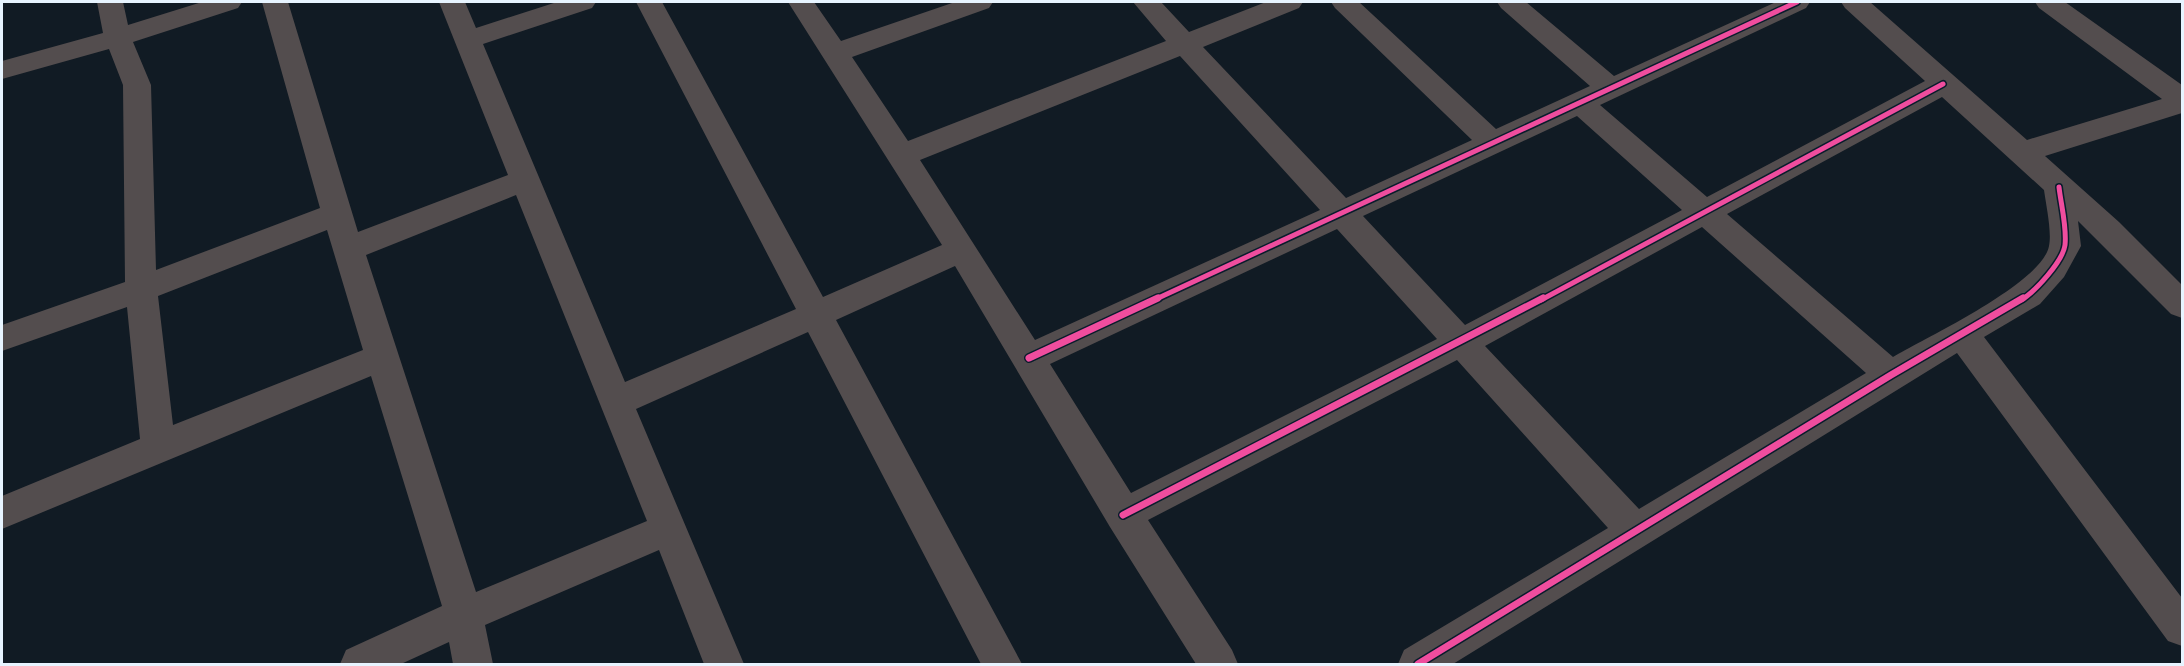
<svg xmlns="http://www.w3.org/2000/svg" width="2184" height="666" viewBox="0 0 2184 666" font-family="Raleway,sans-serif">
<rect width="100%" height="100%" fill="#111b24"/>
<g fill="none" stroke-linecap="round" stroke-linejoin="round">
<path fill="#534d4e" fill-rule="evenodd" d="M97 2H123L128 25 202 2H242L238 8 133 42 151 85 156 270 320 208 262 2H288L358 232 508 175 439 2H465L476 28 557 2H596L592 8 483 44 625 382 796 309 636 2H662L823 297 942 245 788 2H814L841 41 955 2H993L989 8 852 57 908 141 1166 41 1133 2H1161L1189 32 1266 2H1303L1299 8 1203 47 1346 198 1472 140 1335 8 1331 2H1359L1496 129 1590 86 1501 8 1497 2H1526L1614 76 1776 2H1810L1806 8 1600 105 1707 197 1925 81 1845 8 1841 2H1870L2027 140 2162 99 2039 8 2035 2H2065L2182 85V113L2045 156 2119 222 2182 285V318L2171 314 2078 221 2081 246 2064 277 2040 304 1984 337 2182 598V646L2168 641 1957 353 1453 664H1398L1404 650 1608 528 1457 360 1148 520 1232 650 1238 664H1196L1110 527 955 266 836 320 1022 664H981L808 332 636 409 744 664H704L659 550 485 625 493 664H453L449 642 401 664H340L346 650 442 606 371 376 2 529V496L140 439 127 307 2 351V325L125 282 123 85 109 49 2 79V61L103 33ZM1180 56 1320 210 1035 340 920 160ZM1942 97 2044 190C2046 205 2052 232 2049 246 2042 283 1927 337 1893 357L1727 214ZM1577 116 1682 210 1465 325 1363 216ZM516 195 647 521 476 592 366 255ZM1702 227 1866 373 1639 509 1485 346ZM1337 229 1437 339 1131 493 1050 364ZM327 230 363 350 173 425 158 296Z"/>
<g stroke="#091c2c" stroke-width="8">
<path id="cycleway-far1" d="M1154 300 1797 2
M1541 300 1943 84
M2021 300C2035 292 2063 261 2065 245 2067 227 2061 205 2059 187"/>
</g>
<g stroke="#091c2c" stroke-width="10">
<path id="cycleway" d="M1029 358 1158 298
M1123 515 1543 298
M1418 664 1891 375 2023 298"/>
</g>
<use href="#cycleway-far1" stroke="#ef4d9e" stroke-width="5"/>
<use href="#cycleway" stroke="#ef4d9e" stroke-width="7"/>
</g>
<rect width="2184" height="666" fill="none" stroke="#e7f4ff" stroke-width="6"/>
</svg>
